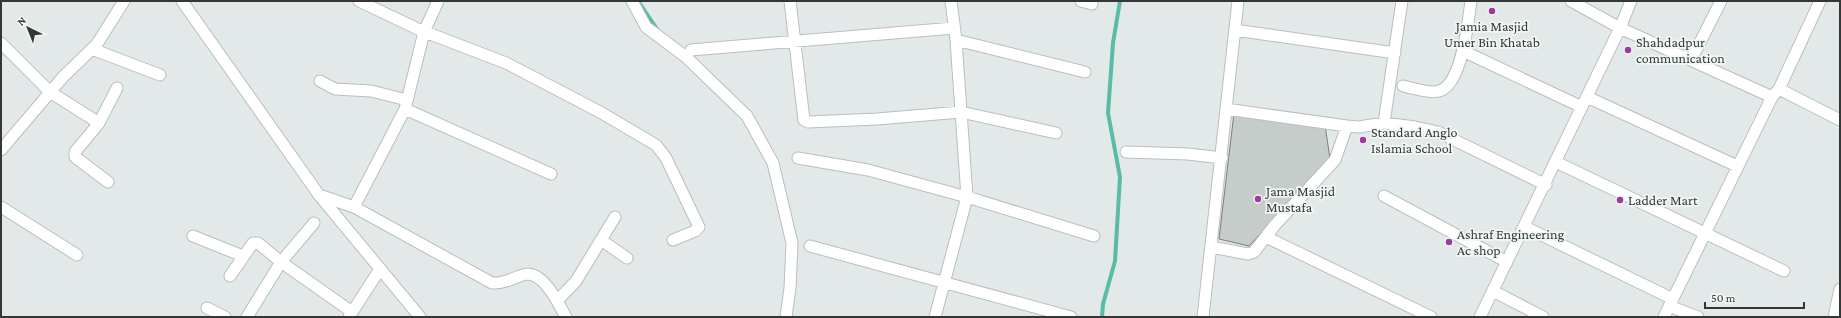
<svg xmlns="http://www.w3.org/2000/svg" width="1841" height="318" viewBox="0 0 1841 318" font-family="'Crimson Pro',serif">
<rect width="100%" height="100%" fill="#e3e9e8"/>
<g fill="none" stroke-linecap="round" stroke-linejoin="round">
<path stroke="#5abca7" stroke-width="4" d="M638 1 659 32
M1102 317 1103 304 1115 261 1120 177 1108 113 1113 43 1120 1"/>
</g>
<path fill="#c5ccca" stroke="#7a7f7e" d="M1234 113 1325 125 1330 159 1249 246 1219 239Z"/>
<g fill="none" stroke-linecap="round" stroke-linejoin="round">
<g stroke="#b9bfbe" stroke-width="13">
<path id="minor" d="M182 1 319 195 420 317
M359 1 420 30 506 63 600 112 656 145 666 158 699 227 695 231 673 240
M632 1 646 27 686 57 747 116 773 163 792 243 790 288 786 317
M790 1 804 120 808 122 877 119 961 112 1056 133
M1081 1 1092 4
M1571 1 1620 28 1772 97 1779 89 1820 1
M1235 30 1395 53
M956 40 1085 72
M1 43 50 92 99 123
M92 49 160 75
M691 50 954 28
M1463 51 1582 107
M1691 60 1721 1
M320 81 335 89 371 91 407 100
M1403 86C1411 88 1432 94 1439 91 1462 85 1468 22 1471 1
M1779 89 1840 120
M1587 97 1737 166
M405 109 551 174
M1226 109 1347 126 1359 127 1384 123 1415 127 1438 132 1546 185
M1384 123 1402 1
M1 150 63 77 97 44 124 1
M1126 152 1188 154 1222 158
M798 158 868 170 967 197 1094 236
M1556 162 1784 271
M108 182 75 157V152L99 123 117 88
M319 195 354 207 492 283C508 284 516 275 528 274 545 274 559 305 566 317
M1384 196 1507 262
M1 207 77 255
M354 207 405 109 424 32 438 1
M1525 227 1673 299
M193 236 243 256
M1266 237 1431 317
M601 240 627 258
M810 246 1071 317
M1211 247 1248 254 1254 252 1275 225 1335 160 1347 126
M230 276 253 243H258L281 262 352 312
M1493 291 1543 317
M557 301 576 281 615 217
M1669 306 1698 317
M207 308 225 317
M247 317 281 262 314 223
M349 317 380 269
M935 317 967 197 956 40 951 1
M1203 317 1238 1
M1480 317 1620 28 1631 1
M1664 317 1772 97
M1834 317 1840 289"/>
</g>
<use href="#minor" stroke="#fff" stroke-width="11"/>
</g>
<g fill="#9d399f" stroke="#f0f7f5" stroke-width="1.5">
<circle cx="1492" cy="11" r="4"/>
<circle cx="1628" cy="50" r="4"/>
<circle cx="1363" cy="140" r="4"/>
<circle cx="1258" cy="199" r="4"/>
<circle cx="1620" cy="200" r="4"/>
<circle cx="1449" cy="242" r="4"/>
</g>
<g text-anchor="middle" stroke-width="3.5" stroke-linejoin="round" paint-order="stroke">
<g font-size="14" fill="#343736" stroke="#f0f7f5" text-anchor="start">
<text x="1492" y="31" text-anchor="middle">Jamia Masjid<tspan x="1492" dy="16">Umer Bin Khatab</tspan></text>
<text x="1636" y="47">Shahdadpur<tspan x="1636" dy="16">communication</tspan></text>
<text x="1371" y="137">Standard Anglo<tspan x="1371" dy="16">Islamia School</tspan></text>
<text x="1266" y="196">Jama Masjid<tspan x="1266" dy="16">Mustafa</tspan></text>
<text x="1628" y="205">Ladder Mart</text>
<text x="1457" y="239">Ashraf Engineering<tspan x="1457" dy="16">Ac shop</tspan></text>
</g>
</g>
<rect width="1841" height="318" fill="none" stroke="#343736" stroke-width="4"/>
<g transform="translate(28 28) rotate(317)" stroke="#f0f7f5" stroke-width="3" paint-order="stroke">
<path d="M0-3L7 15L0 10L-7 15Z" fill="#343736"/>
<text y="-6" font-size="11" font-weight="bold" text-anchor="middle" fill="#343736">N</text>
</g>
<path d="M1705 302v6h99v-6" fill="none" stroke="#343736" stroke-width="2"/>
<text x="1711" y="302" font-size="12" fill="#343736" stroke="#f0f7f5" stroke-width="3" paint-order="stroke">50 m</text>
</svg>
